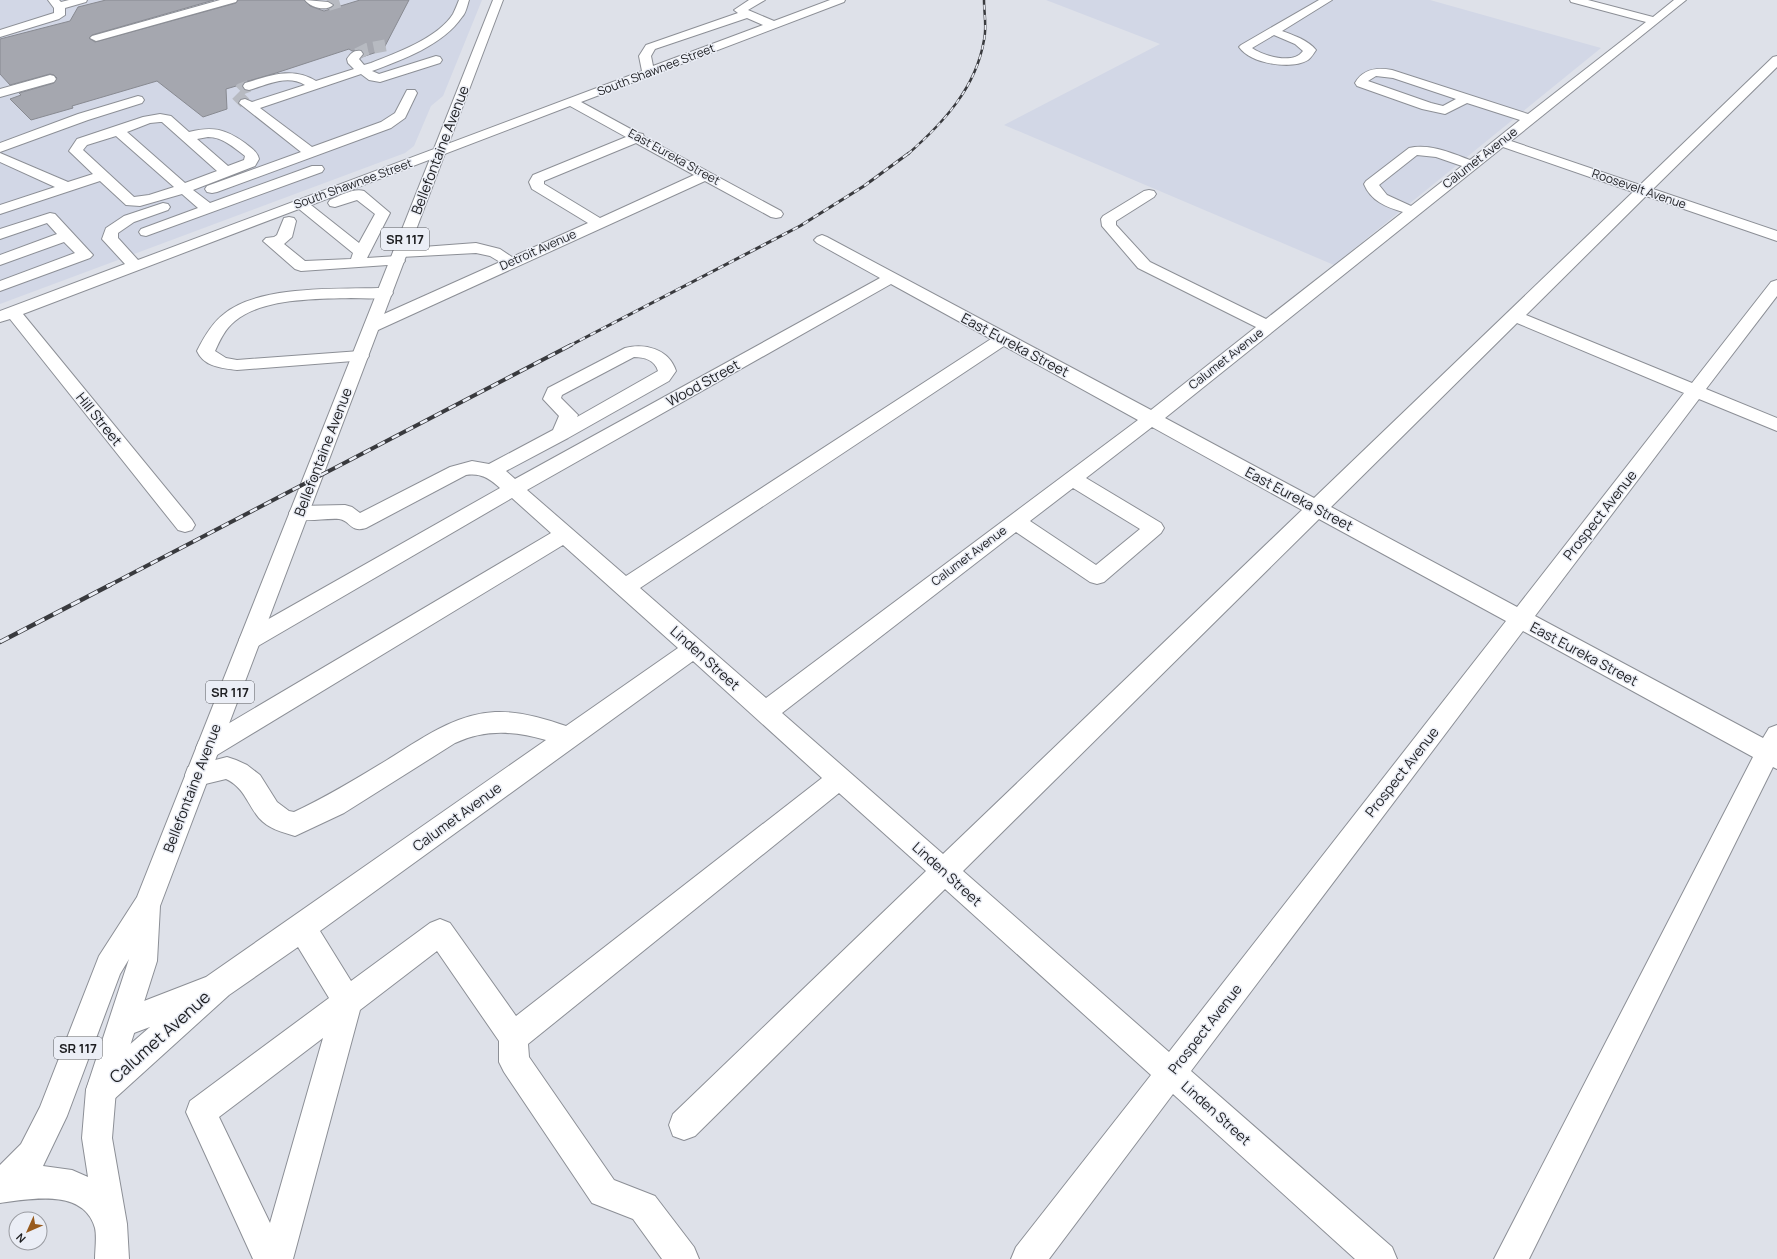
<svg xmlns="http://www.w3.org/2000/svg" width="1777" height="1259" viewBox="0 0 1777 1259" font-family="Manrope,sans-serif">
<rect width="100%" height="100%" fill="#dee1e9"/>
<path fill="#d2d7e6" d="M0 0H482L443 96 431 106 414 146 405 153 0 304Z
M1046 0H1430L1601 48 1334 265 1004 125 1160 44Z"/>
<path fill="#a5a7af" stroke="#888a91" d="M106 0H214L92 35 89 38 95 42 236 3 238 0H304L310 6 324 11 360 0H409L383 50 362 57 364 54 362 50 352 51 349 49 276 73 245 82 243 84 226 89 227 109 203 117 157 81 72 106 73 108 31 120 10 99 21 95 19 93 54 83 57 78 54 75 50 74 10 85 0 74V39L70 21 78 7Z"/>
<g fill="none" stroke-linecap="round" stroke-linejoin="round">
<path stroke="#b7bac1" stroke-width="12" stroke-dasharray="12 6" stroke-linecap="butt" d="M328 5 345 0
M357 54 367 49 387 45
M245 103 236 94 241 89 249 86"/>
<g stroke="#8c8f96" stroke-width="2">
<path id="minor" d="M48 0H59L61 2 69 0H87L86 2 65 8V15L59 19 0 37V30L54 13V8Z
M220 0H237L236 2 100 40 96 41 90 38 92 36Z
M305 0 328 2 333 5C326 12 310 7 305 0Z
M459 0H469C467 6 466 13 462 17 443 45 402 60 372 71L379 74 436 56 440 57 442 60 440 63 380 82 369 80 361 74 260 108 312 147 381 122 395 113 407 90H415L417 93 405 118 391 128 217 192 212 193 207 192 205 189 207 186 301 152 239 103 241 100 245 99 252 102 305 85C287 74 267 85 249 90L245 89 243 86 245 83C269 76 292 66 316 81L354 69 348 63 347 59C351 53 354 50 361 51L363 54 359 59 364 65 371 63C396 53 438 38 453 14 455 10 457 5 459 0Z
M749 0H765L748 10 774 21 830 0H845L844 2 581 102 638 133 643 134 644 137 781 211 783 214 781 217 776 218 771 217 705 181 378 330 372 331 366 330 364 326 366 322 500 262 490 256 476 253 401 257 396 255 393 252 396 249 476 243 500 249 512 257 588 223 532 189 529 182 533 175 626 137 570 106 311 205 359 243 375 214 357 200 335 207 330 206 328 203 330 200C340 196 353 188 364 191L390 213 367 258 397 256 402 258 405 261 402 264 301 271 295 269 263 241 266 238 274 237 277 235 284 218 289 217 294 218 296 221 292 237 284 244 305 261 351 259 353 253 299 209 23 314 192 520 195 525 192 530 185 532 178 530 10 319 0 322V311L125 264 102 239 106 228 124 216 163 203 168 204 170 207 168 210 134 222 118 233V238L138 260 642 71 639 56 646 45 738 13 734 10ZM747 18 763 25 653 66 651 56 655 49ZM636 143 694 175 600 218 544 184V181Z
M1319 0H1332L1282 31C1293 35 1308 40 1316 50 1314 53 1311 58 1308 60 1291 70 1251 64 1239 47L1241 45ZM1274 35 1295 44 1303 51C1293 65 1264 56 1252 48Z
M1570 0H1588L1653 17 1674 0H1686L1511 141 1640 185 1773 57 1777 56V67L1653 189 1777 231V241L1646 196 1526 315 1692 383 1771 282 1777 280V296L1706 389 1777 418V431L1699 399 1535 616 1763 738 1769 728 1777 725V769L1773 767 1529 1259H1494L1753 757 1523 631 1191 1071 1392 1247 1397 1259H1355L1173 1094 1049 1259H1011L1016 1247 1151 1075 945 889 695 1136 684 1140 673 1136 669 1125 673 1114 926 871 839 793 528 1044 529 1057 614 1180 655 1196 694 1247 699 1259H662L633 1219 592 1203 504 1072 499 1062V1041L437 951 360 1010 293 1259H253L186 1112 190 1101 329 998 298 947 229 995 112 1101 101 1105 90 1101 86 1090 90 1079 150 1027 123 1037 113 1033 109 1023 113 1013 206 977 546 740C514 731 486 729 455 743L344 813 295 836C282 832 269 829 259 818 247 804 245 788 226 779L197 786 188 783 185 775 188 767 227 757 236 760 247 765 260 775 277 802 289 811 294 812C326 797 356 779 387 760 420 740 454 714 495 712 519 711 543 718 566 726L678 648 563 545 217 755 208 758 199 755 196 748 199 741 551 533 512 498 258 646 250 649 242 646 239 640 242 634 500 488C489 478 481 473 466 475L366 528C350 533 350 520 339 519 323 518 307 523 292 518L289 513 292 508 299 506 345 505 352 507 360 513 450 467 472 461 489 464 553 430 559 416 543 399 548 388 625 348C645 343 669 349 676 371L669 381 568 438 506 471 515 479 880 278 817 243 814 240 817 237 822 235 827 237 1151 410 1256 327 1138 268 1102 226 1101 219 1103 216 1144 191 1149 190 1154 191 1156 194 1154 197 1116 221V225L1150 262 1266 319 1403 212C1386 207 1371 201 1364 184L1366 181 1409 148C1429 143 1452 153 1470 160L1520 120 1467 103 1445 114 1422 109 1357 86 1355 83C1363 69 1376 67 1392 70L1528 114 1646 22 1571 2ZM1376 76 1393 78 1456 99 1443 106 1431 103 1368 81ZM1503 147 1633 192 1314 498 1165 418ZM1417 155 1436 157 1462 166 1411 206 1387 195 1379 185ZM891 284 991 339 626 576 527 490ZM1517 323 1684 393 1517 607 1331 507ZM1004 346 1138 420 766 698 640 588ZM634 357C644 357 655 360 658 371L577 417 578 415 561 398 562 395ZM1152 427 1302 510 943 854 782 713 1016 532 1090 582 1097 584 1104 582 1161 533 1164 528 1161 523 1086 478ZM1073 488 1140 529 1096 565 1030 521ZM1319 519 1506 621 1169 1052 963 871ZM693 661 822 778 516 1016 450 923 440 919 430 923 351 981 320 931ZM323 1038 270 1223 219 1117Z
M50 75 54 76 56 79 54 82 0 97V89Z
M138 96 142 97 144 100 142 103 88 120 0 152V143L78 114Z
M160 114 171 116 189 132C213 126 225 129 245 143 251 148 257 151 259 159L255 166 193 190 210 203 312 166H322L324 169 322 172 146 236 141 235 139 232 141 229 198 208 182 194 140 206 126 205 100 181 0 214V205L55 187 0 162V153L68 182 93 174 69 151 77 139 143 117ZM160 122H162L217 171 185 183 127 132 150 123ZM116 136 174 187 149 195 134 197 83 150 87 145ZM208 137C223 137 233 147 245 156L244 160 228 166 197 139Z
M50 213 55 214 93 255 90 258 0 291V281L75 253 64 242 0 265V255L57 234 47 223 0 239V229Z
M385 288 391 290 393 293 391 296C378 300 364 298 351 298 316 299 263 298 235 321 225 329 220 340 215 351L226 358 237 360 360 351 366 352 369 356 366 360 237 370C222 368 204 367 197 351 204 337 212 323 224 314 258 285 341 289 385 288Z"/>
</g>
<g stroke="#8c8f96" stroke-width="2">
<path id="major" d="M493 0H503L160 906 157 961 116 1090 112 1138 127 1224 129 1259H95C95 1250 97 1237 95 1228 84 1188 30 1199 0 1203V1165L21 1144 40 1107 99 956 137 897ZM129 959 86 1090 82 1138 88 1177 72 1170 43 1166 67 1116 120 974Z"/>
</g>
<use href="#minor" fill="#fff" fill-rule="evenodd"/>
<use href="#major" fill="#fff" fill-rule="evenodd"/>
<g stroke="#393a3e" stroke-width="2.5">
<path id="rail-far3" d="M908 154C943 123 976 88 984 40 987 27 984 13 984 0"/>
</g>
<g stroke="#393a3e" stroke-width="3">
<path id="rail-far2" d="M569 346 800 226 864 186 909 153"/>
</g>
<g stroke="#393a3e" stroke-width="4">
<path id="rail-far1" d="M108 586 571 345"/>
</g>
<g stroke="#393a3e" stroke-width="4.5">
<path id="rail" d="M0 642 110 585"/>
</g>
<use href="#rail-far3" stroke="#ebeef6" stroke-width="1.5" stroke-dasharray="5" stroke-linecap="butt"/>
<use href="#rail-far2" stroke="#ebeef6" stroke-width="2" stroke-dasharray="6" stroke-linecap="butt"/>
<use href="#rail-far1" stroke="#ebeef6" stroke-width="2.5" stroke-dasharray="8" stroke-linecap="butt"/>
<use href="#rail" stroke="#ebeef6" stroke-width="3" stroke-dasharray="10" stroke-linecap="butt"/>
</g>
<g text-anchor="middle" stroke-width="3" stroke-linejoin="round" paint-order="stroke">
<g font-size="12" fill="#1d1e21" stroke="#ebeef6">
<text transform="translate(656 70) rotate(-21)" y="4">South Shawnee Street</text>
<text transform="translate(674 157) rotate(29)" y="4">East Eureka Street</text>
<text transform="translate(1480 158) rotate(-38)" y="4">Calumet Avenue</text>
<text transform="translate(353 184) rotate(-20)" y="4">South Shawnee Street</text>
<text transform="translate(1639 189) rotate(19)" y="4">Roosevelt Avenue</text>
<text transform="translate(538 250) rotate(-24)" y="4">Detroit Avenue</text>
<text transform="translate(1226 359) rotate(-38)" y="4">Calumet Avenue</text>
<text transform="translate(969 556) rotate(-37)" y="4">Calumet Avenue</text>
</g>
<g fill="#ebeef6" stroke="#5b5c61" stroke-width="1">
<rect x="381" y="228" width="48" height="22" rx="3"/>
<rect x="206" y="681" width="48" height="22" rx="3"/>
<rect x="54" y="1037" width="48" height="22" rx="3"/>
</g>
<g font-size="13" font-weight="bold" fill="#1d1e21">
<text x="405" y="244">SR 117</text>
<text x="230" y="697">SR 117</text>
<text x="78" y="1053">SR 117</text>
</g>
<g font-size="14" fill="#1d1e21" stroke="#ebeef6">
<text transform="translate(440 150) rotate(-69)" y="5">Bellefontaine Avenue</text>
<text transform="translate(1015 345) rotate(28)" y="5">East Eureka Street</text>
<text transform="translate(703 383) rotate(-29)" y="5">Wood Street</text>
<text transform="translate(99 419) rotate(51)" y="5">Hill Street</text>
<text transform="translate(323 452) rotate(-69)" y="5">Bellefontaine Avenue</text>
<text transform="translate(1299 499) rotate(28)" y="5">East Eureka Street</text>
<text transform="translate(1600 515) rotate(-52)" y="5">Prospect Avenue</text>
<text transform="translate(1584 654) rotate(28)" y="5">East Eureka Street</text>
<text transform="translate(705 658) rotate(42)" y="5">Linden Street</text>
<text transform="translate(1402 772) rotate(-52)" y="5">Prospect Avenue</text>
<text transform="translate(192 788) rotate(-69)" y="5">Bellefontaine Avenue</text>
<text transform="translate(457 817) rotate(-36)" y="5">Calumet Avenue</text>
<text transform="translate(947 874) rotate(42)" y="5">Linden Street</text>
<text transform="translate(1205 1029) rotate(-52)" y="5">Prospect Avenue</text>
<text transform="translate(1216 1113) rotate(42)" y="5">Linden Street</text>
</g>
<g font-size="17" fill="#1d1e21" stroke="#ebeef6">
<text transform="translate(160 1037) rotate(-42)" y="6">Calumet Avenue</text>
</g>
</g>
<g transform="translate(28 1231) rotate(225)"><circle r="19" fill="#ebeef6" stroke="#999ba1"/>
<path d="M0-3L7 15L0 10L-7 15Z" fill="#985b1e"/>
<text y="-6" font-size="11" font-weight="bold" text-anchor="middle" fill="#1d1e21">N</text>
</g>
</svg>
